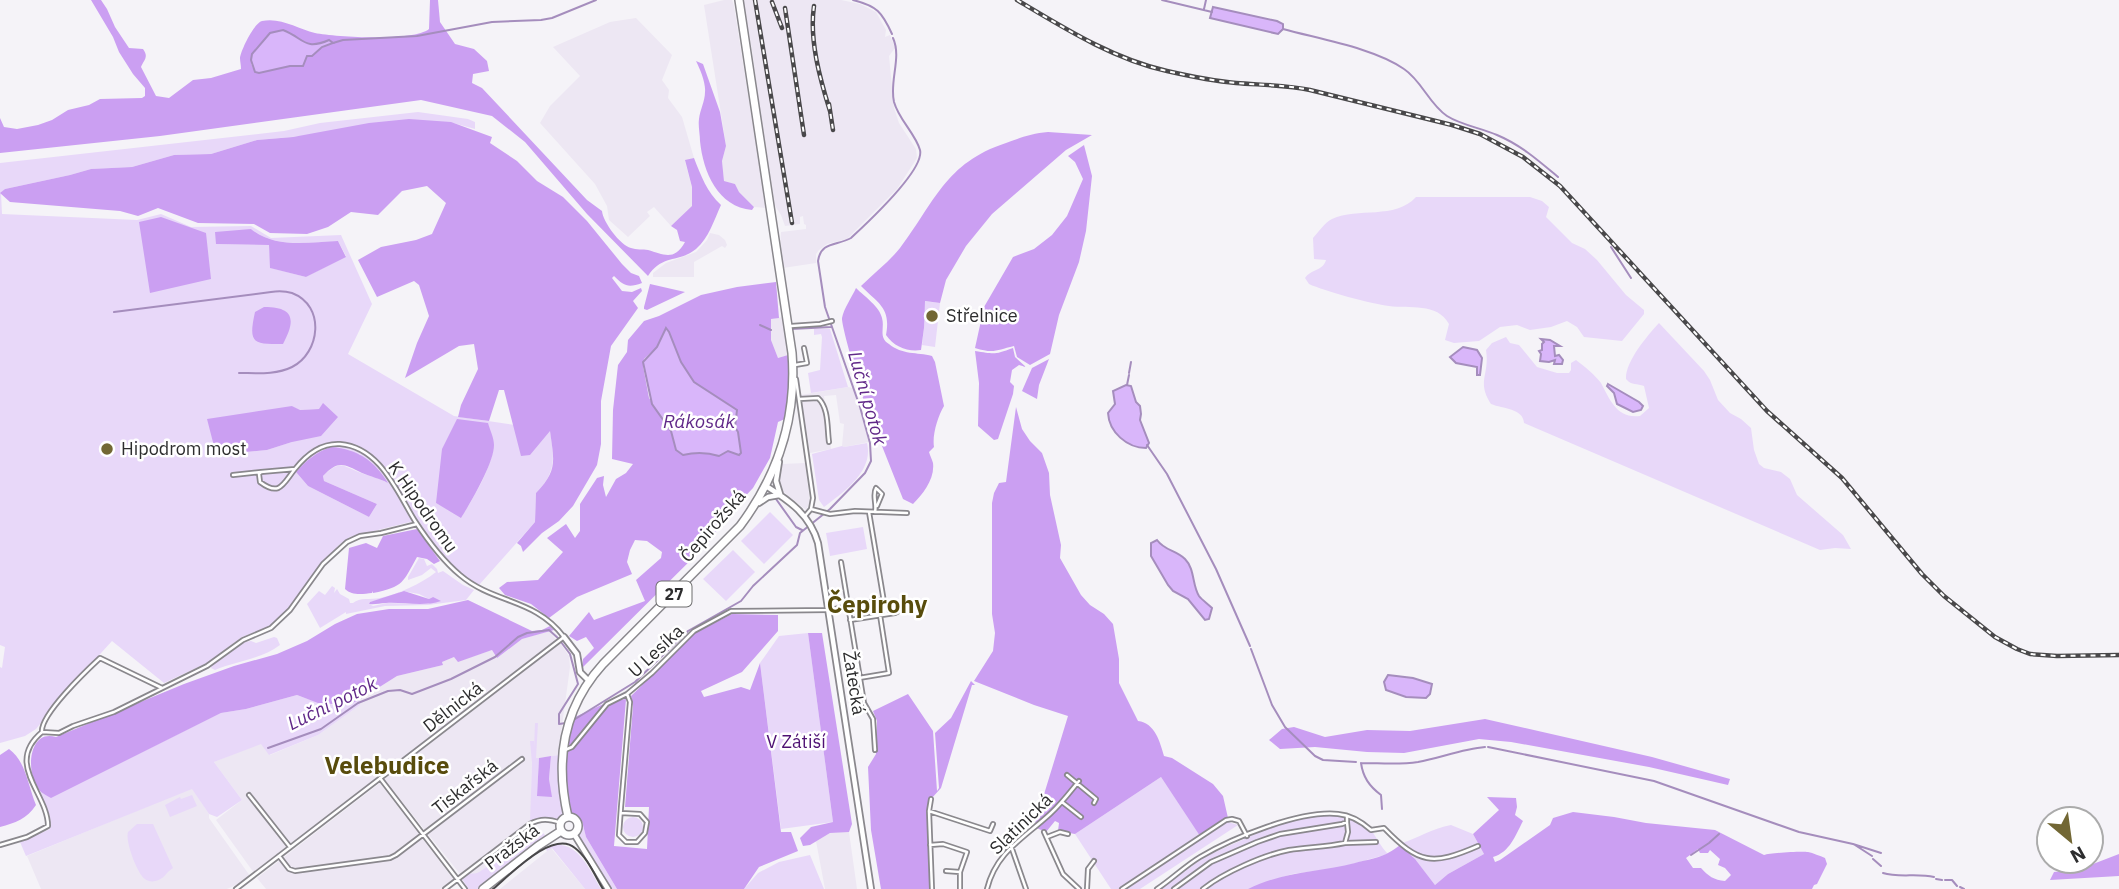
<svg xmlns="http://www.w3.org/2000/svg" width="2119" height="889" viewBox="0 0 2119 889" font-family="'IBM Plex Sans',sans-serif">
<rect width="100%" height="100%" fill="#f5f3f8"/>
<path fill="#ede7f3" d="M724 0H732L734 6 766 208 754 207 739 192 735 184 724 181 722 161 726 146 704 5Z
M743 0H841L860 4 876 12 886 30 885 37 890 35 895 48 889 56 894 108 899 123 916 149 917 158 897 189 847 239 827 244 819 250 816 254V263L783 268 780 249 781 232 806 229V225L804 224 803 216 800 217V224L785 226 781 215 772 201 752 50Z
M636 18 672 55 662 80 669 90 668 98 682 117 694 158 685 161 692 187V207L671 226 654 207 647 212 650 216 628 237 609 220 607 206 595 184 540 123 550 106 580 76 553 47 610 22Z
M710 233 719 235 725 240 727 245 725 248 722 246 694 262V277H653V273L666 263 696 252 707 240Z
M783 317 788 355 778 358 771 340V319Z
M848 387 853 388 869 442 844 447 842 446 844 424 840 423 836 395 824 396 831 449 810 453 801 395Z
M805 463 810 502 806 510 781 490 779 475 782 464Z
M549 631 557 641 254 873 216 820 242 800 214 762 261 743 270 755 318 735 360 705 359 700 397 676 443 665 442 662 454 657 459 661 492 650 496 657 522 639Z
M560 643 569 656 570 667 558 755 532 759 531 820 526 840 468 884 384 779Z
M380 783 453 879 440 889H266L257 878Z
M192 788 209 814V818L250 876 238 884 227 889H41L27 856Z
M840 832H849L857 889H825L816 841 830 833Z
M551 848 585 889H500Z"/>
<path fill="#e8d8f9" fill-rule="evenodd" d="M418 112 468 119 475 122V129L453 123 257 140 211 154 174 155 132 167 91 169 70 175 5 189 1 193 2 214 137 220 161 214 191 227 251 226 271 238 341 235 372 304 348 354 454 416 550 430C554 459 557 471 536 493L535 522 479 585C451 570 435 546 418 520L350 537 340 544 324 561 287 610 269 627 242 637 207 663 164 683 112 641 69 688 36 729 25 736 0 743V667L2 668 5 647 0 645V163L284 131 320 123ZM251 229C276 249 308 242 338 241L346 256 306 277 271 268 269 245 217 244ZM292 406 299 410 319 409 292 442 267 450 236 453ZM493 441C496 461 472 501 461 517L436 503ZM360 454 386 482C378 478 373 477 364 474 343 467 342 458 323 476L324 481 377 504 369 517 308 486 296 472Z
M1416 197H1530L1542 201 1549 207 1546 217 1572 243 1585 249 1597 260 1626 295 1644 310V314L1622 341 1584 337 1577 327 1567 321 1551 327 1530 330 1517 325 1500 327 1479 341 1454 343 1445 340 1449 324C1437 302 1409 309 1389 306 1372 304 1324 291 1309 284L1305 278C1311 269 1323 271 1326 260L1314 259 1313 238C1318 233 1325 222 1332 219 1358 207 1395 220 1416 197Z
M924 301 940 303 935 347 922 345 924 328Z
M1659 323 1704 371 1710 380 1718 400 1730 413 1741 419 1751 428 1754 450 1759 464 1764 468 1781 472 1790 479 1797 495 1843 535 1851 549 1835 548 1820 550 1524 423C1523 408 1503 409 1491 404 1476 381 1490 375 1486 350L1492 343 1506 337 1510 343 1519 345 1537 367 1557 373H1569L1571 370V363L1576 360C1584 366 1595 375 1601 383 1610 400 1617 419 1640 416L1649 408 1644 386C1637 383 1632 386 1626 379 1625 362 1647 336 1659 323Z
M814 329H830L848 387 811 393 808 373 820 370 822 337 821 334 814 335Z
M867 443C874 471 844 492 824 507L819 500 812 454 842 446 844 447Z
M770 512 793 535 764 564 741 541Z
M863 527 867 549 830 556 826 533Z
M733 550 755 572 726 601 703 579Z
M419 558 424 559 427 566 432 564 437 569 438 573 443 571 463 585 474 590 466 600 428 605 385 606 346 614V612L320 628 307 604 319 591 325 595 332 586 335 588 334 593 337 589 340 594 349 599 350 603H353C360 597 370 600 380 598 398 594 421 584 436 572L431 568 422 575 408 580V577ZM402 591 419 594 429 599 433 597 429 604 387 603 373 606 369 604 370 602 394 596Z
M808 633 833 822 781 829 760 663 779 636Z
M274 637 277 638 280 645C262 659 236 661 215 670L211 668 212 665 245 642 251 641 256 643Z
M297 695C318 703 338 709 359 700L360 705 318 735 269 755 261 744 214 762 242 800 217 817 209 814 192 789 26 856 20 842 50 829V816L39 791 51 797 221 713 246 709Z
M535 723H538L536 758H539L537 796H551L549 779 551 756 559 755 558 766 565 815 561 820 544 818 530 822 532 763 530 741H534V748Z
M1161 777 1202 838 1228 822 1238 825 1140 889H1111L1075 834Z
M192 795 197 806 170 817 165 805 180 797 181 799Z
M1321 815C1338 815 1359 817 1371 830 1377 838 1381 847 1388 854L1338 868 1292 874 1248 889H1160L1206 856 1267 829 1306 817Z
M623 827a10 10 0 1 1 20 0a10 10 0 1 1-20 0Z
M582 821 586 837 617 889H610L578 837V822Z
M137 824H153L173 868C166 872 164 880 155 881 152 882 147 881 145 879 137 873 125 841 128 832Z
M532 824 533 827 530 833 532 835 518 848 521 851 541 831 547 837 479 889H466L462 881 468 888 462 879C470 871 468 875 477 873 484 871 507 850 514 845L513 841 514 840 517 842 520 840 518 837Z
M1451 825 1473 834 1484 854 1448 874 1435 885 1402 843C1418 838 1433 828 1451 825Z
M554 845C579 842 590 871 601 889H585L552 848 547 851 546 849Z
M810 855 824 889H744L758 873 779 862Z"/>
<path fill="#cb9ff2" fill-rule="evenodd" d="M91 0H101L107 9 115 27 129 48 143 49C149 57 144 60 141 67L156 96 169 98 193 80 211 78 241 69C241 65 240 61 240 58 241 50 254 23 262 21 281 17 298 29 315 33 336 37 413 42 429 29L430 0H438L440 22 455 44 474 49 487 61 489 71 473 74 472 83 482 88 587 200 602 211C603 222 620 245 631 248 636 250 643 249 648 250 663 254 674 262 685 242L680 241 677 230 671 226 692 206V187L685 160 694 158C701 176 707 192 721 205 714 220 709 238 696 249 679 263 662 254 648 276L587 214 525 142 492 116 421 100 160 136 0 153V118L4 127 17 129 38 125 52 120 68 110 89 105 100 99 142 98 145 96V88L133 74 119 52 113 37ZM270 33 311 46 329 40 332 43C322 46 317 53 307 56L303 66H290L258 73C241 61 261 44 270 33Z
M696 61 703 64 720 112 726 146 722 161 724 181 735 184 739 192 754 207 752 210C718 207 703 172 700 141 700 134 698 126 699 119 700 110 705 101 705 92 706 83 700 69 696 61Z
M409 119 451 122 492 137 490 143 517 161 537 181 563 197 587 221 622 264 631 273 639 276 642 283C628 288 624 286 614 276L612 278 622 291 632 292 641 288 642 291 633 301 638 308 611 346 601 401V444L597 465 573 506 559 521 542 533 523 552 521 546 517 543 535 522 536 493C558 470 554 461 550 431L530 455 521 456 504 390H499L489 421 458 417 461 405 478 369 474 344 459 346 405 378 417 343 429 316 419 285 414 281 377 297 358 260 381 247 416 240 432 234 446 203 427 186 402 191 378 215 351 212 328 227 307 234 270 233 254 224 198 223 158 208 138 216 120 211 10 202 0 193 5 189 70 175 91 169 132 167 174 155 211 154 257 140 293 137 369 123Z
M1048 132 1092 135 1066 150 992 214 966 246 946 280 940 303 925 301 924 328 921 350C908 352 894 347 886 335 891 308 879 304 861 286 874 273 889 262 900 248 935 202 945 163 1006 143 1020 138 1032 133 1048 132Z
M1084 145 1092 176 1086 231 1079 262 1059 315 1050 354 1030 365 1017 357 1014 346C997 350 994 354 975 348L984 307 1013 257 1034 249 1052 235 1067 216 1083 179 1075 162 1068 156Z
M161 217 206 233 211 279 150 293 139 222Z
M251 229C276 249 308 242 338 241L346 257 306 277 270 268 269 245 216 244 215 232Z
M776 282 779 318 771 319V340L778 358 788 355 789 379 787 418 778 422 770 458 753 488 723 520 711 540 582 668 583 659 594 648 586 637 577 641 569 636 589 612 594 620 645 601 636 580 661 558 662 552 647 541 635 540 630 550 627 562 632 574 577 597 549 618 531 604 505 595 499 588 507 582 538 580 563 552 547 538 566 524 575 538 580 531V504L597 478 604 476 603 485 606 497 616 479 626 473 633 464 612 459 613 410 618 365 627 352 628 340 644 321 659 316 701 295 737 287ZM666 328 681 362 694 382 737 410 735 427C740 435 740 445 738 455L728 451 721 455C707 452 696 452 683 455L676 450 671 431 649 398 643 366 644 359 657 347Z
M650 284 685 292 647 310 644 309V307Z
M856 288C864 296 880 307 882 318 885 328 878 337 889 344 902 355 917 352 932 356L935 362 944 406C938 416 932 435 934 447L929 452C930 456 932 459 933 463 935 479 923 494 913 504L903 499 880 441C883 429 875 426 870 417 865 408 841 326 842 318 844 308 852 297 856 288Z
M264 307C296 307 295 321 283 344 253 344 248 344 255 312Z
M1013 348 1015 357 1026 367 1019 365 1012 370 1010 382 1014 386 1013 394 998 439 994 440 978 426 979 383 975 351C995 354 994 355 1013 348Z
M1049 359 1039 385 1037 399 1022 391 1032 368Z
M323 403 338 417 321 436 292 442 267 450 236 453 215 450 207 419 292 406 300 410 319 409Z
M1016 407 1022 429 1030 441 1042 453 1049 473 1050 495 1061 545 1060 558 1081 595 1090 605 1104 614 1113 624 1119 659V683L1138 721C1155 723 1160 742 1164 756L1172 758 1213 784 1223 796 1228 818 1200 836 1161 777 1075 834 1058 831 1059 823 1055 821 1046 832 1034 827 1068 716 1034 705 974 681 993 651 995 633 992 614V503L994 493 999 483 1006 482Z
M457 419 488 423C490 430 494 438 494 445 494 463 471 502 461 518L436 503 442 449Z
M332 447C357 449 375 461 388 483 379 478 371 477 362 473 343 464 339 460 323 476L324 481 377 504 369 517 308 486 296 472C306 461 317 451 332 447Z
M417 529 440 561 434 564 427 559 417 557C403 582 404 587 373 593L372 591V593C363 594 352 596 345 589L349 548 366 543 377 548 383 536Z
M404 591 429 599 433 597 441 601C424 607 404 602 386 603 379 603 375 605 369 604L370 602Z
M468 600 532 631 542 630 550 626 554 630 522 639 497 658 492 650 458 662 454 657 442 662 443 665 397 676 359 700 347 705 318 703 297 695 246 709 221 713 51 798C47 796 44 794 41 792 25 777 27 728 56 737L184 684 234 666 277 654 307 641 335 624 357 614 389 609H428Z
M732 614 778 615V631L742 672 701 691 704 697 741 687 750 690 760 663 781 832H791L798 851 759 867 744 889H617L586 837 582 821 578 822 569 812 564 757 573 721 575 717 610 701 626 699 614 846 647 849 649 807H625L633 706 631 696 695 633Z
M808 633H822L852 824 849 832 830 833 810 845 803 846 800 838 811 827 833 822Z
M971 681 975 685H972L941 788 931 799 929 811 932 889H881L871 830 868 767 876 754 877 721 873 711 908 694 933 731 937 791 939 788 935 733 951 718Z
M1485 719 1652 757 1730 779 1728 785 1649 767 1511 742 1479 739 1404 753 1367 752 1315 747 1280 749 1269 740 1282 729 1294 727 1325 737 1367 730 1410 731Z
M9 749C26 761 28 786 36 805 27 819 15 823 0 827V755Z
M551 756 549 779 552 797 537 796 539 758Z
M1487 797 1516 798 1517 807 1515 815 1523 821C1515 836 1510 852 1493 857L1495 862 1500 860 1550 825 1553 818 1573 812 1614 817 1646 823 1715 830 1764 855C1770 853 1801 851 1808 852 1813 853 1820 856 1825 858L1827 864 1817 884 1814 885 1812 889H1248C1281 872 1320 872 1355 863 1374 858 1384 858 1400 845L1415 859 1435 885 1448 874 1484 854 1473 834 1499 810ZM1698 849 1700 853H1708L1710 850 1720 859 1718 865 1725 868 1731 875 1725 881C1714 880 1708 876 1701 868H1693L1686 858Z
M2119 854V876L2050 880 2054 872 2080 869Z"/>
<path fill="#d9b6fa" stroke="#a58dbd" stroke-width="2" d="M1213 7 1277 21 1283 24V29L1278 34 1210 18Z
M283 30C304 38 304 51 329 40L333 43 322 47 312 56H307L303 66H290L259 73 255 72 251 60 252 54 270 33Z
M666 328 669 332 681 362 694 382 737 410 735 427 738 432 741 453 739 455 728 451 719 456C706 452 696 452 683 455L676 450 671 431 652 404 643 362 657 347Z
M1541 339 1550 340 1560 346H1554L1555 356 1559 355 1563 360 1562 364H1554L1555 360 1549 362 1540 361 1541 354 1539 351 1542 350V344L1544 342Z
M1463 347 1477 350 1482 358 1480 375H1477V367L1456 363 1450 357Z
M1608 384 1639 402 1643 406 1641 410 1633 412 1617 404 1614 393 1607 386Z
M1126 385 1131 386 1136 402 1140 406 1141 414 1140 420 1149 443 1146 448C1127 448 1109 432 1108 413L1115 404 1113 391Z
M1157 540C1165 551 1176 550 1185 559 1195 569 1192 585 1199 596 1202 600 1208 604 1212 608L1209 619 1205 620 1188 599 1173 591 1168 585 1151 556V543Z
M1388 675 1413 678 1432 684 1430 694 1426 698 1406 697 1386 690 1384 682Z"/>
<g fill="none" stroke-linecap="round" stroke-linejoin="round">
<path stroke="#a58dbd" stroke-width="2" d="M853 0C877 6 882 12 892 34
M1162 0 1212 12
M1204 9 1206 0
M1283 29C1319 39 1374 48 1404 69 1422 81 1429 104 1447 116 1461 125 1481 128 1497 135 1521 145 1539 161 1558 177
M333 43 343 40 417 36 492 22 541 20 552 18 596 0
M1611 247 1631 278
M114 312 271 292C278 291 285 291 292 293 326 306 320 353 292 367 276 375 256 373 239 373
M760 325 771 330
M791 329 831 327
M1129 373 1131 362
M1127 385 1129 375
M1147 445 1167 474 1216 569 1250 646
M776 499 796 527 802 530
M561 642 570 654 578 684 559 714V724L566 723
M1251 649 1272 705 1285 727 1315 756 1323 760 1356 762
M572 721 635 682 688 631 741 601 753 586 797 545 800 533 830 509 865 473 871 461 870 443 860 407 825 307 818 261C821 241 837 246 851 238 866 224 925 170 920 150 915 133 899 120 894 102 889 81 902 58 893 38
M1488 747 1654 781 1799 832 1853 844 1881 853
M268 748 321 729 358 703 388 691 400 690 412 694 451 679 495 657 518 637 527 633 549 630 559 639
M1361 763C1380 763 1399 765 1418 762 1440 758 1462 749 1485 747
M1361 763C1363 777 1369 786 1381 795L1382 809
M1855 845 1872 856
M1691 855 1709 843 1719 834
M1873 859 1881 866
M1883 873C1898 878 1918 873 1934 877
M1936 879 1942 880
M1945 880H1952L1957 886
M1960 887 1964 889"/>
<g stroke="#8a888d" stroke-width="6">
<path id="minor" d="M791 326 820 324 832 321
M795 365 807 363 804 348
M796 379 813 498 811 509 805 516
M799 399 818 398C829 408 827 428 829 442
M233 475 261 472
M877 489 882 494 877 506
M811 509 830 514 855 511 907 513
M869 512 886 614
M875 512C877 504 872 495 876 488
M841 562 864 703 873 719 875 750
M850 620 895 613 903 609
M859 678 889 673 880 615
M42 732 59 733 73 726 114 712 207 666 243 640 271 628 290 610 323 564 347 542 360 536 381 533 417 524
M42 732C40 715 86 671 100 658L162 688
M565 750 572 747 607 704 627 694 652 673 694 631 731 611 829 610 883 600
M1067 775 1096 799 1094 803
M380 778 465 889
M249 795 290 847
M931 799 929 811 932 889
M1062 802 1081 817
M929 811 990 831 993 824
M621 813 640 814 647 822 645 833 637 842H626L619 835 621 807 630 702 627 694
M1044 832 1063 874 1079 889
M1047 837 1060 832 1068 834
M1345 843 1376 842
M0 845 27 837 48 826C48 793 4 764 42 732
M930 845 943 844 967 852 960 872V889
M1011 846 1026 889
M279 856 289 869 295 871 390 858 396 855 522 759
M946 871 960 872
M236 889 564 637C535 598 494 604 460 575 442 560 428 541 415 521 397 492 380 447 340 444 321 443 306 455 295 469L261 472 259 474 260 482C280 497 283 484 295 469
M445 889 530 824C541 818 549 819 561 823
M987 889C996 852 1024 838 1050 814 1061 804 1070 792 1079 781
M1087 889 1088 869 1094 861
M1122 889 1226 820 1232 819 1239 821 1247 836
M1157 889C1172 879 1185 866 1200 857 1232 838 1300 810 1338 814 1350 815 1362 822 1371 830L1384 828C1419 864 1432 866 1478 846
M1174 889 1211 862 1257 842 1280 834 1342 824 1347 822V816
M1203 889C1223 873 1263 855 1289 850 1307 847 1326 847 1345 843L1348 832 1347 822"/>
</g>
<g stroke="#8a888d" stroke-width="8">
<path id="tertiary" d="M779 462 776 481 780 494
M766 486C790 501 810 515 818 543L871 889
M759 503 768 497 779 495
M564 637 577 654 580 672 589 681
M574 834 608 889"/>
</g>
<g stroke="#8a888d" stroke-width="10">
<path id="primary" d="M560 826a9 9 0 1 1 18 0a9 9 0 1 1-18 0Z
M568 817C555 761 563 708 603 664L740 526C778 475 797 416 792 353L739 0
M483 889 538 846 561 831"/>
</g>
<use href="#minor" stroke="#fff" stroke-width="2.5"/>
<use href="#tertiary" stroke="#fff" stroke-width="4.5"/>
<use href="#primary" stroke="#fff" stroke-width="7"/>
<path stroke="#49484a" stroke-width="2" d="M493 889C510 875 553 829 575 848 588 858 595 876 603 889"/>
<g stroke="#49484a" stroke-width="4.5">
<path id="rail" d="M755 0 792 223
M1017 0C1064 28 1113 59 1167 71 1189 76 1213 81 1236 83 1261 85 1286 85 1310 90L1452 125 1480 134 1523 157 1560 186 1767 411 1842 478 1922 574 1944 596 1995 637 2017 649 2030 654 2057 656 2119 655
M772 2 782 28
M814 6C809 40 820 79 830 111
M785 8 804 135
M829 104 833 130"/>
</g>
<use href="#rail" stroke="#fff" stroke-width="2" stroke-dasharray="5" stroke-linecap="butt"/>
</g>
<g fill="#726734" stroke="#fff" stroke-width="2.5">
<circle cx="932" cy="316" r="7"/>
<circle cx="107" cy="449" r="7"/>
</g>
<g text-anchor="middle" stroke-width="5" stroke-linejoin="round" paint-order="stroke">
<rect fill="#fff" stroke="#6c6c6d" stroke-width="2" x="656.5" y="581.5" width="35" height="25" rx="5"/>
<g font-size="16" font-weight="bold" fill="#2d2d2e">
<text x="674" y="600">27</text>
</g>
<g font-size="18" fill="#2d2d2e" stroke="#fff" text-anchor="start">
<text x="946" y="322">Střelnice</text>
<text x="121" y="455">Hipodrom most</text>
</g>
<g font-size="18" fill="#2d2d2e" stroke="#fff">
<text transform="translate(423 507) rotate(55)" y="6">K Hipodromu</text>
<text transform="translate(713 526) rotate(-49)" y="6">Čepirožská</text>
<text transform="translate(656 651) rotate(-43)" y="6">U Lesíka</text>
<text transform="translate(854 683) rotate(81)" y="6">Žatecká</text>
<text transform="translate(453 707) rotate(-38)" y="6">Dělnická</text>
<text transform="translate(465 787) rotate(-38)" y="6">Tiskařská</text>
<text transform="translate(1021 824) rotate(-44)" y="6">Slatinická</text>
<text transform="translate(512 847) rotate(-37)" y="6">Pražská</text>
</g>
<g font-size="18" fill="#4e1173" stroke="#fff">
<text x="796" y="748">V Zátiší</text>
</g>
<g font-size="19" font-style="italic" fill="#612989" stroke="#fff">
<text transform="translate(868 398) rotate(74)" y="7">Luční potok</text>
<text x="699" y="428">Rákosák</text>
<text transform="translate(332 703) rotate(-26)" y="7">Luční potok</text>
</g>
<g font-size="24" font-weight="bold" fill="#584c0c" stroke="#fff">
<text x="877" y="613">Čepirohy</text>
<text x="387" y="774">Velebudice</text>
</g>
</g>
<g transform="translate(2070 840) rotate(151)"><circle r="33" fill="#ffffff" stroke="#ababab" stroke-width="2"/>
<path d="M0-5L12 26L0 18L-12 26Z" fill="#726734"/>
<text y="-10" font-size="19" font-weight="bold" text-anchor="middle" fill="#2d2d2e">N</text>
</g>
</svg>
